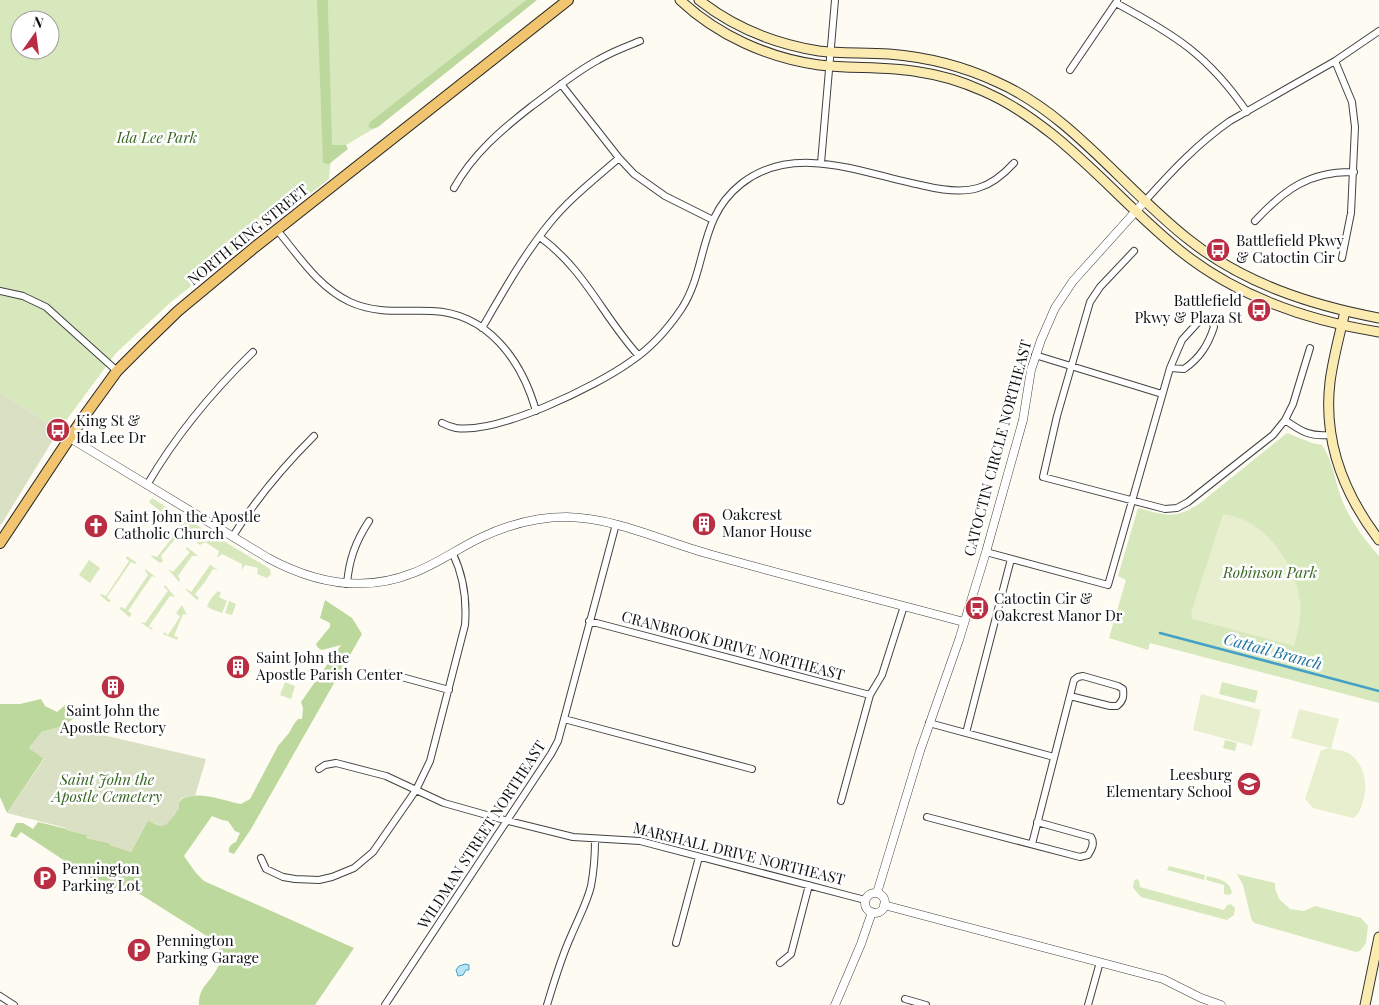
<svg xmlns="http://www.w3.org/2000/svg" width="1379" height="1005" viewBox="0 0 1379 1005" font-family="'Playfair Display',serif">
<rect width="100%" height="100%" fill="#fefbf3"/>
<path fill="#d7e8bd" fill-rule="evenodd" d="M0 0H325L330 107 328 0H526L371 122 368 127 373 129 346 145H332L329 179 171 302 116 353 59 430 0 392ZM20 20H50V50H20Z
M1287 433 1312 443 1322 445C1333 461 1335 482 1342 500 1351 522 1364 539 1379 556V703L1150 643 1148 650 1109 638 1126 580 1118 576 1138 508C1166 515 1173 520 1199 504Z
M152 498 168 508V515L162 513 149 502Z
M181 519 182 521 187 519 270 569 271 574 267 578 257 574 258 568 245 565 242 570V564L222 554 217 558 219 551 205 542 200 545 197 543 200 538 191 531 186 534 179 526V522Z
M169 533H172L180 540 175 539 161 556 163 561 160 563 152 557 151 555 157 557 172 538Z
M187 547 198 556H192L178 576 180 579 179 582 168 569 173 572 190 552 186 549Z
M127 556 137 563 135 564 131 562 107 597 111 601 108 602 100 595 102 594 106 596 129 561 126 558Z
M89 560 100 568 90 583 79 575Z
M206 562 218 570 213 569 205 582 195 594 199 598 197 600 185 589H187L191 592 210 565Z
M145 569 157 578 152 576 128 611 132 614 129 617 119 608 121 607 125 609 148 575 145 571Z
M165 585 175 597 170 596 149 626 153 629 152 630 140 622 145 623 167 592 168 591 164 587Z
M218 591 221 593 219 597 227 601 222 613 211 609 207 606 212 597Z
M229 601 236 604 232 615 225 613Z
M182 605 187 615 183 614 174 636 178 637 177 640 163 634 164 632 168 635 180 617 176 613Z
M285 682 295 686 291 699 280 695Z
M1222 682 1258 691 1255 703 1219 694Z
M1225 740 1237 743 1235 751 1223 748Z
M1169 866 1205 875 1204 880 1167 870Z
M1237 874 1275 883V888L1279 899 1290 909 1304 911 1315 906 1361 918 1368 926 1366 943 1360 951 1356 952 1254 923 1251 918 1243 885Z
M1207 876C1218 879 1230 880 1232 893L1229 895 1224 894V885L1206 880Z
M1137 879 1139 881 1140 887 1224 910 1227 905 1231 904 1235 908 1234 915 1227 920 1141 897 1133 888 1134 881Z"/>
<path fill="#bdd89d" d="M317 0H328L332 145H346L348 149 329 164 323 163Z
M526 0H537L378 127 373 129 368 127 370 122Z
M325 600 352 618 362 634 251 829 234 854 229 852C228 847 231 844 236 842L240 833 235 831 228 821 222 820 212 816 184 856 196 873 204 881 354 948 315 1005H199C199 989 205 987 213 975 216 971 219 965 221 961L219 948 205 935 135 891 117 884 116 888 109 890 21 832 16 838 10 836 16 823H23L33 829 38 822 67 829 66 830 87 835V838L109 843 131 852 148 820C158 825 161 830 170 819 171 817 174 816 175 814 179 808 177 800 184 798 201 791 224 801 241 804L250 799 278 746 289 733 294 724 298 719H302L303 708 301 702 341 645 322 650 318 648 316 644 330 627V623L320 618Z
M41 699 45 706 57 712 65 705 72 711 75 717 64 726 42 732 29 748 44 758 7 813 0 797V704H20Z"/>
<path fill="#dae0c4" d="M0 392 59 430 1 525 0 524Z
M64 726 206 759 195 796 182 798 179 801V809L166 825 160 826 148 820 131 852 109 845V843L86 838 87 835 66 830V828L7 813 44 759 29 748 42 732Z"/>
<path fill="#e7efce" d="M1223 514C1264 519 1295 562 1300 601 1302 616 1298 631 1294 646L1193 619 1191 613Z
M1201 694 1261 710 1252 746 1193 730Z
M1299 709 1339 719 1331 749C1338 750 1344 750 1350 754 1365 765 1368 786 1363 802 1361 808 1359 815 1353 818L1313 808 1305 799 1321 750 1329 748 1291 738Z"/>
<path fill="#bae3f3" stroke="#44a0c6" d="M465 964 469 965V970H466L463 975 458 976 456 970 459 966Z"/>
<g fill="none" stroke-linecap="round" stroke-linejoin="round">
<path stroke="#44a0c6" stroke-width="2.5" d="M1160 633 1379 691"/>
<g stroke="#424242" stroke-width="8">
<path id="minor" d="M1116 3C1175 35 1208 55 1247 112
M1335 61 1352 102 1355 127 1351 213 1342 258
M1070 70 1117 1
M561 84 619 158 634 174 665 196 713 220
M821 163 835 0
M454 188C473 154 501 130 532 106 554 90 574 73 598 60 611 52 625 47 640 41
M1145 201C1171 172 1198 143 1230 121L1335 61 1379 31
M1255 221C1284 190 1309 171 1354 172
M277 230C299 256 318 287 350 302 376 314 404 310 432 311 488 313 522 361 536 411
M540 237C585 270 602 315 638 355
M1134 251 1100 287 1090 302 1057 416 1043 477 1165 509 1177 508 1188 502 1273 435 1285 420 1293 404 1310 348
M0 291 23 296 46 307 117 371
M1202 318 1211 319 1214 327C1208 345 1200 358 1184 369L1170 368 1182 340Z
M482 328C503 292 523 256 549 224 569 199 595 179 619 158
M1035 355 1162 394
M1285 420C1301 431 1309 437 1330 435
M442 423C446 425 451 427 456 428 498 434 595 387 630 362 651 348 668 329 682 308 708 267 698 218 741 184 795 141 866 175 925 186 942 190 961 193 978 188 992 184 1004 174 1014 163
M147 485C176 435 212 392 253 352
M233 536C256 499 283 467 314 436
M986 552 1108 585 1170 368
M347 584C349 559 356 541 369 521
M589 621 870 695
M387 673 449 690
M564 719 752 769
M929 723 1054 757
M966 733 1011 559
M319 769 325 765 336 763 386 776 444 803 508 821 573 837 640 841 865 900
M841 801 870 695 882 675 904 606
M927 817 1080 857 1088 855C1092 849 1095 843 1091 837L1037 822
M1032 844 1074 680 1078 677 1083 676 1118 686 1123 689C1124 697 1123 701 1117 706H1110L1070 696
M261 858 266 869 283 877 295 879 319 880 332 877 354 868 373 852 416 790 430 761 465 625C467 599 464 577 453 554
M676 943 699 857
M780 963 791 954 809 885
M0 996 14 1005
M905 999 926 1005
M385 1005 551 754 558 741 564 719 616 524
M547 1005C554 982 561 958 571 936 578 919 587 903 591 886 594 870 595 855 595 840
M1088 1005 1100 962"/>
</g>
<g stroke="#424242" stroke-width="9">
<path id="tertiary" d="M70 438 268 558C314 583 363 593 413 573 437 564 457 549 480 538 507 525 536 517 567 517 616 518 662 541 709 554 794 578 879 599 964 622
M865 903a10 10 0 1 1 20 0a10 10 0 1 1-20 0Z
M877 893 920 751 959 640 986 552 1023 420 1031 370 1041 340 1055 308 1073 281 1145 201
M884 905 1163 979 1201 998 1221 1005
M835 1005 861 944 872 912"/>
</g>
<g stroke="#313131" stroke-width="11">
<path id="secondary" d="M680 0C717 35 768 58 819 65 852 69 886 66 919 72 941 75 963 82 983 91 1057 123 1111 193 1172 244 1230 294 1305 320 1379 332
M699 0C733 27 776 44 819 51 842 54 866 52 889 54 926 57 963 66 997 82 1072 115 1124 189 1188 239 1243 283 1310 305 1379 318
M1345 311C1340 334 1333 358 1330 382 1323 441 1344 494 1379 540
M1365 1005 1379 937"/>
</g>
<g stroke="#202020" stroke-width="12">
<path id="primary" d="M0 543 83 418 117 371 146 342 178 311 255 247 568 0"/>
</g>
<use href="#minor" stroke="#fff" stroke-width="6"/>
<use href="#tertiary" stroke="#fff" stroke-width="8"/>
<use href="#secondary" stroke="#fbebb1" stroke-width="9"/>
<use href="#primary" stroke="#f1c570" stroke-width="10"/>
</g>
<defs>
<g id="bus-disc" transform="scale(1.25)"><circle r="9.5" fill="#b92e42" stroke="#fff"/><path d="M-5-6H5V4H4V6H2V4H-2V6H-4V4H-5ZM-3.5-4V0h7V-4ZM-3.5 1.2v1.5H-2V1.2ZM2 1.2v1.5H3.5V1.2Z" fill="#fff"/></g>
<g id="building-disc" transform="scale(1.25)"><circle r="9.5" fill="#b92e42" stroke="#fff"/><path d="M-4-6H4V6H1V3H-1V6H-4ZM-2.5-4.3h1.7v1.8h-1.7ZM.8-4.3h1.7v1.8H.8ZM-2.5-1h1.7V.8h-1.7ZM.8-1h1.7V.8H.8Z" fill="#fff"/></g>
<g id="church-disc" transform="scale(1.25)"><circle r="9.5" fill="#b92e42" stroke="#fff"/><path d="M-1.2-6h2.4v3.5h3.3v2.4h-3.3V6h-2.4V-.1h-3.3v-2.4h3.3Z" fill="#fff"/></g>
<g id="school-disc" transform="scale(1.25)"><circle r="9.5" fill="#b92e42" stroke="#fff"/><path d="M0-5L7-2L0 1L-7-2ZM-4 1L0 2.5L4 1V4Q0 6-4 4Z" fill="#fff"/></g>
<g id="parking-disc" transform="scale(1.25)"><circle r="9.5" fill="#b92e42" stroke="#fff"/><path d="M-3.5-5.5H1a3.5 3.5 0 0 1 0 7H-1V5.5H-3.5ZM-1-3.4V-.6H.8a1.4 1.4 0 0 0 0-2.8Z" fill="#fff"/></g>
</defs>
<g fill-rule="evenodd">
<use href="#bus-disc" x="1218" y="250"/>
<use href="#bus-disc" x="1259" y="310"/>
<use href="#bus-disc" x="58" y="430"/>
<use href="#building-disc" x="704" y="524"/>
<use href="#church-disc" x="96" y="526"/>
<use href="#bus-disc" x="977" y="608"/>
<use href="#building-disc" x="238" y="667"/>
<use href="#building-disc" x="113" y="687"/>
<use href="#school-disc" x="1249" y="784"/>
<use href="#parking-disc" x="45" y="878"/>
<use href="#parking-disc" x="139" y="950"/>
</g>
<g text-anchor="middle" stroke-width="5" stroke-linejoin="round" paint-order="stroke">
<g font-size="15" font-style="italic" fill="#376522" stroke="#fff">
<text x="157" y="143">Ida Lee Park</text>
<text x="1270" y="578">Robinson Park</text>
<text x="107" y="785">Saint John the<tspan x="107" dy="17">Apostle Cemetery</tspan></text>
</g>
<g font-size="15" fill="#0f0f0f" stroke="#fff">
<text transform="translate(248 235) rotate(-39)" y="5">NORTH KING STREET</text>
<text transform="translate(998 448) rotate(-75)" y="5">CATOCTIN CIRCLE NORTHEAST</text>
<text transform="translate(733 646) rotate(15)" y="5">CRANBROOK DRIVE NORTHEAST</text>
<text transform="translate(482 835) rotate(-57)" y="5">WILDMAN STREET NORTHEAST</text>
<text transform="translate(739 854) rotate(14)" y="5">MARSHALL DRIVE NORTHEAST</text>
</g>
<g font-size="15" fill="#0f0f0f" stroke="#fff" text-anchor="start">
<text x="1236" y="246">Battlefield Pkwy<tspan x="1236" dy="17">&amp; Catoctin Cir</tspan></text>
<text x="1242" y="306" text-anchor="end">Battlefield<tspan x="1242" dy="17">Pkwy &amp; Plaza St</tspan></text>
<text x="76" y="426">King St &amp;<tspan x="76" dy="17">Ida Lee Dr</tspan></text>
<text x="722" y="520">Oakcrest<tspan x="722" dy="17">Manor House</tspan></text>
<text x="114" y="522">Saint John the Apostle<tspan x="114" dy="17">Catholic Church</tspan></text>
<text x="994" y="604">Catoctin Cir &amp;<tspan x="994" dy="17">Oakcrest Manor Dr</tspan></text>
<text x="256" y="663">Saint John the<tspan x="256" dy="17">Apostle Parish Center</tspan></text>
<text x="113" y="716" text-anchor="middle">Saint John the<tspan x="113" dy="17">Apostle Rectory</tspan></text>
<text x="1232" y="780" text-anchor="end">Leesburg<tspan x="1232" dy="17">Elementary School</tspan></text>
<text x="62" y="874">Pennington<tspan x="62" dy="17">Parking Lot</tspan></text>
<text x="156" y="946">Pennington<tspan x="156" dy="17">Parking Garage</tspan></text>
</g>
<g font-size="16" font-style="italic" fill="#1e719c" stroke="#fff">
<text transform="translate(1273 651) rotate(15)" y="6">Cattail Branch</text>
</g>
</g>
<g transform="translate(35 35) rotate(14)"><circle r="24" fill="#ffffff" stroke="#9f9f9f"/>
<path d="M0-4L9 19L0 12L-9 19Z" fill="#b92e42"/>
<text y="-8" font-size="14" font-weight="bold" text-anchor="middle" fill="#0f0f0f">N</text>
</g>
</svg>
